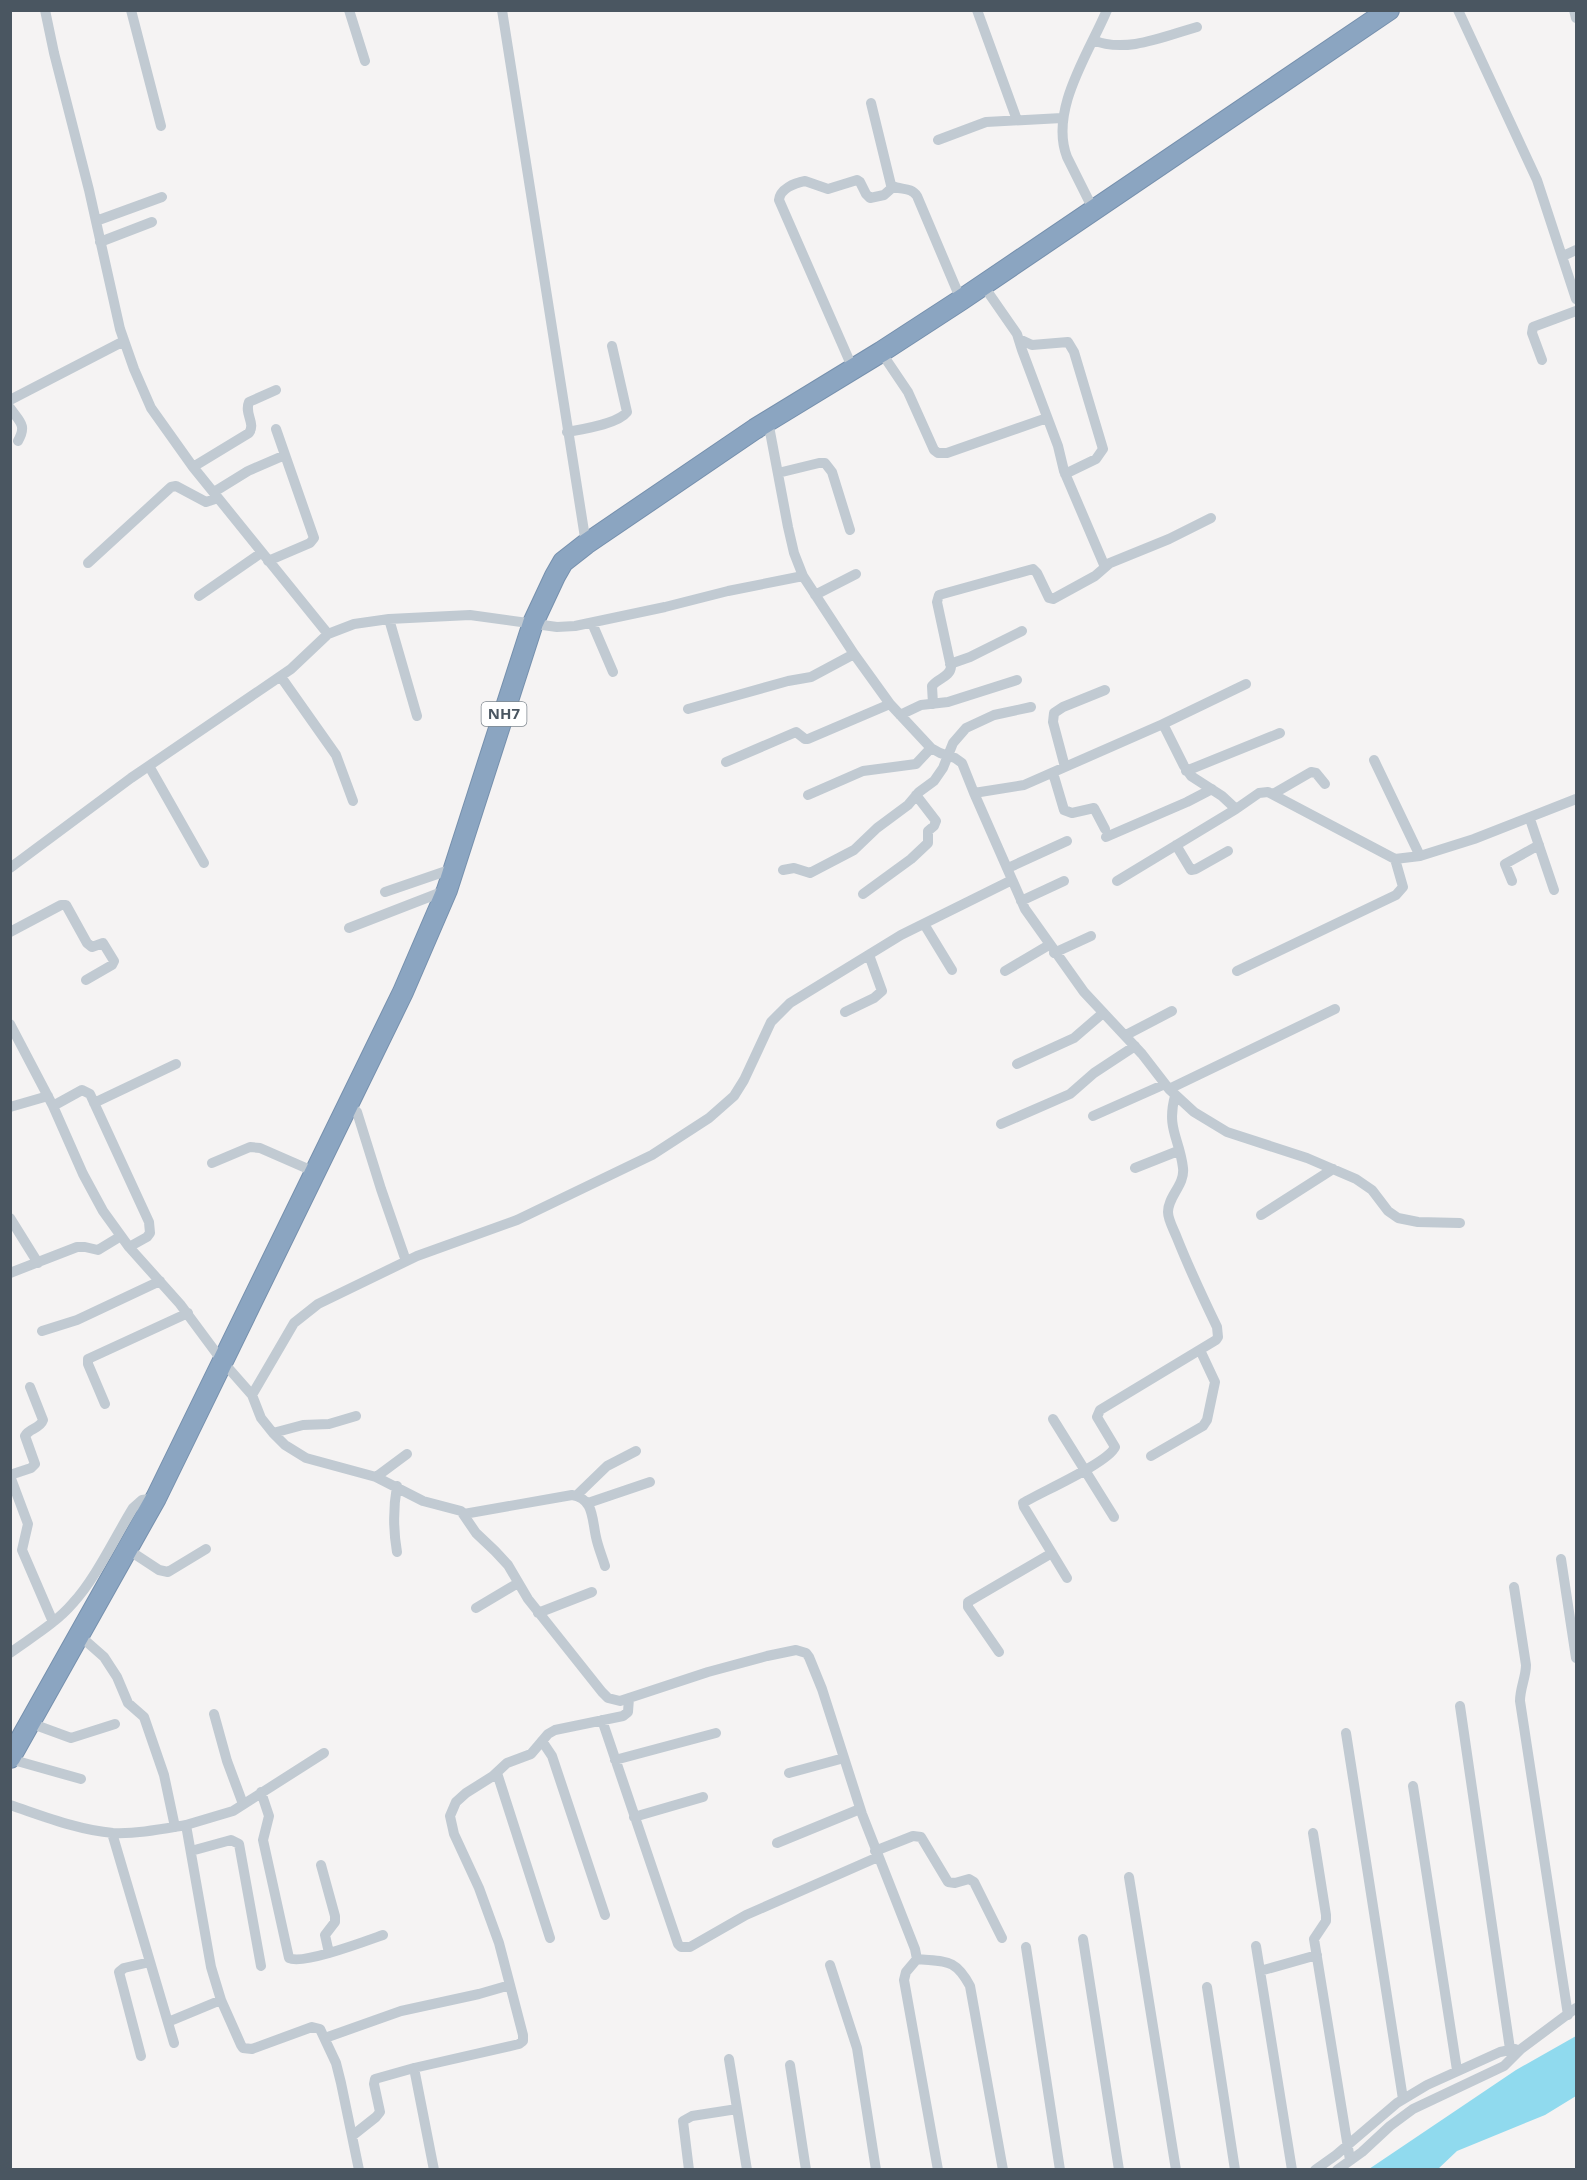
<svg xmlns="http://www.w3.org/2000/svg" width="1587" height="2180" viewBox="0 0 1587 2180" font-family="'Noto Sans',sans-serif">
<rect width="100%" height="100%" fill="#f5f3f3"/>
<path fill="#90daee" d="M1576 2036V2096L1545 2115 1457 2151 1438 2169H1369L1516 2070Z"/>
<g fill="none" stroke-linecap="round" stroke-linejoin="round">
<g stroke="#7690ad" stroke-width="22">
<path id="highway" d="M10 1758 156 1498 403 992 447 890 533 623 555 576 563 562 586 544 755 429 881 352 961 300 1389 10"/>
</g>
<path stroke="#c1cad2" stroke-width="10" d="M45 10 54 53 89 190 120 329 134 369 151 408 193 467 328 634 354 624 389 619 470 615 557 627 575 626 665 607 728 591 803 576
M131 10 161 126
M349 10 365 61
M502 10 586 544
M977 10 1017 120
M1458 10 1537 180 1576 299
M1574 10 1576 18
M1093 40C1126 54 1165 36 1197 27
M871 103 891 185C900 191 910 186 917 196L961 300
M938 140 986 122 1062 118
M1094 211 1067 157C1049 110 1089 53 1107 10
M96 221 162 197
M100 242 152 222
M1563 256 1576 250
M983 285 1017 334 1022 350 1058 446 1064 471 1105 567
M1019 339 1032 345 1068 342 1074 352 1103 449 1096 459 1065 474
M881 352 908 392 934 450 938 453H947L1047 418
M1542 360 1532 333 1533 327 1576 311
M853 369 779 200C780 189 794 183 805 181L828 189 857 180 860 182 866 194 870 198 884 195 893 187
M10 400 124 341
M10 408C20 422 27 425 18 441
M768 421 788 527 794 553 803 576 854 654 890 704 931 748 940 753 955 758 962 763 974 793 1024 785 1163 724 1246 684
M567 432C583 429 618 424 627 412L612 346
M193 467 249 433C256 423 244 414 249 402L276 390
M778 473 819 463H825L832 472 850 530
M214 492 248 471 285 455
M268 561 310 543 314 538 276 429
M88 563 171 487 176 486 206 502 218 498
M815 595 856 574
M199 596 261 553
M389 619 417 716
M592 623 613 672
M950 664 970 657 1022 631
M281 677 336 755 353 801
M933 704 932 686C938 678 950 677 951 667L937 602 939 595 1033 569 1037 573 1049 598 1053 599 1095 576 1110 563 1169 539 1211 518
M688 709 788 681 811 677 854 654
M900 715 921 705 948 702 1017 680
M1163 724 1184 766 1191 776 1222 796 1236 809 1259 793 1268 792 1395 859 1420 856 1474 839 1576 799
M1374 760 1420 856
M726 762 796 732 805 739H808L890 704
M149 766 204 863
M1065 767 1053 722 1054 713 1063 707 1105 690
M1186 771 1280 733
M1053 773 1064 810 1072 813 1094 808 1105 829
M974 793 1025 909 1084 992 1142 1054 1169 1089 1194 1112 1227 1132 1307 1158 1356 1179 1372 1190 1388 1211 1398 1218 1418 1222 1460 1223
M1273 794 1311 772 1316 773 1325 784
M808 795 863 771 916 764 931 748
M1530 819 1554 890
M1106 837 1187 802 1212 789
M1176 845 1191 870 1196 869 1228 851
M10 868 131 778 291 669 328 634
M1008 868 1067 841
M783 870 794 868 810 873 854 850 877 828 908 805 919 792 934 781 943 768 953 743 966 728 994 715 1031 707
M1117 881 1236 809
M1512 881 1505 864 1539 845
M385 892 455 868
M863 894 911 859 928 843V831L934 826 936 821 916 795
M1021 901 1064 881
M924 924 952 970
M349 928 447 890
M10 932 61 905H66L87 943 92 947 103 943 114 961 112 965 86 980
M1054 953 1091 936
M1005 971 1049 945
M1237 971 1396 895 1403 887 1395 859
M845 1012 874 998 882 991 869 955
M10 1024 53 1106 83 1174 103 1211 129 1247 180 1304 223 1362 252 1395 261 1418 273 1433 285 1445 306 1458 376 1477 423 1501 461 1511 476 1533 495 1551 508 1565 528 1599 602 1692 608 1698 620 1701 708 1672 767 1656 796 1650 806 1653 809 1657 822 1689 862 1814 915 1949 917 1959 906 1972 904 1980 938 2170
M1126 1035 1172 1011
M1017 1064 1074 1038 1103 1013
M1169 1089 1335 1009
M94 1103 176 1064
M348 1104 357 1112 381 1189 406 1261
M53 1106 82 1090 90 1094 149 1222 150 1233 147 1237 129 1247
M10 1107 48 1096
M1093 1116 1165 1084
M1001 1124 1070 1094 1094 1073 1135 1046
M212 1163 250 1147 260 1148 315 1172
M1135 1168 1178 1151
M1261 1215 1333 1169
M10 1218 38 1263
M10 1273 77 1247H85L98 1250 121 1236
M42 1331 77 1320 160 1281
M252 1395 294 1323 318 1304 417 1256 517 1220 652 1155 709 1118 734 1096 744 1080 771 1022 790 1003 901 935 1012 880
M105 1404 88 1364V1359L188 1313
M1053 1419 1114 1517
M273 1433 303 1425 329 1424 356 1416
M1151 1456 1203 1426 1207 1420 1215 1382 1200 1350
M10 1475 31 1468 35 1464 25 1436C29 1428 40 1429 43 1420L30 1387
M10 1476 28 1524 22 1550 53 1622
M376 1477 407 1454
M397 1486C393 1509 393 1529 397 1552
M577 1495 607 1466 636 1451
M588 1503 650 1482
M464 1514 572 1495C594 1498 592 1520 596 1537 598 1547 602 1556 605 1566
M127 1549 159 1570 168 1572 206 1549
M1561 1559 1576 1658
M1067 1578 1024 1507 1023 1503C1041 1492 1108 1463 1115 1447L1097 1417 1100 1410 1216 1340 1218 1337 1217 1327C1203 1298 1189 1268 1177 1238 1174 1230 1168 1220 1168 1212 1168 1196 1185 1185 1183 1168 1180 1139 1166 1129 1175 1096
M1514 1587 1526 1665C1526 1677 1520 1688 1520 1701L1568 2015
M476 1608 518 1583
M538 1613 592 1592
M79 1635 104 1657 117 1677 128 1703 144 1717 164 1775 175 1827
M999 1652 968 1607V1602L1052 1553
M10 1653C32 1637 56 1623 73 1603 96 1578 115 1537 133 1508L142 1500 156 1498
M1460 1706 1510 2049
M214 1714 227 1761 243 1804
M602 1720 678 1944 681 1947H690L746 1915 878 1857
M30 1723 71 1738 115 1724
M1346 1733 1403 2099
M542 1741 552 1756 605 1915
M10 1759 81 1779
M615 1760 716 1733
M497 1773 550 1938
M789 1773 844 1758
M1413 1786 1457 2070
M261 1792 269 1816 263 1840 289 1958C303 1965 366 1941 383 1935
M10 1805C43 1816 78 1830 113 1833 137 1834 162 1829 186 1825L211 1967 221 2000 241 2045 243 2048 252 2049 312 2027 320 2029 336 2063 341 2083 359 2170
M634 1817 703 1797
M186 1825 233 1811 324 1753
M112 1833 174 2043
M1313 1833 1326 1915V1921L1314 1939 1350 2160
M777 1843 860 1809
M191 1851 231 1840 239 1844 261 1966
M875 1851 913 1836 921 1837 948 1882 955 1883 969 1879 974 1882 1002 1938
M321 1865 335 1916V1922L325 1935 329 1953
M1129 1877 1176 2170
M1083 1939 1119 2170
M1256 1946 1292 2170
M1026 1947 1060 2170
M917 1959C946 1962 955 1958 970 1986L1003 2170
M830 1965 857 2048 876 2170
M1260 1971 1317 1955
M1207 1987 1235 2170
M168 2022 221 2000
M325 2038 401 2011 479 1994 510 1985 499 1943 479 1888 454 1834 450 1816 456 1802 466 1793 493 1776 507 1763 531 1754 548 1734 555 1730 623 1716 628 1712 629 1698
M141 2056 119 1972 124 1968 150 1962
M729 2059 747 2170
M790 2065 806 2170
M414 2068 434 2170
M352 2136 376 2117 380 2112 374 2084 375 2079 414 2068 519 2044 523 2041V2035L510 1985
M689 2170 683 2121 692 2116 737 2109
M1315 2170 1336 2155 1397 2103 1427 2085 1500 2052 1515 2049
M1337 2170 1362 2152 1390 2126 1413 2109 1504 2066 1521 2049 1576 2008"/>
<use href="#highway" stroke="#8ba5c1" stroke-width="20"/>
</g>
<g text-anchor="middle" stroke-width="4.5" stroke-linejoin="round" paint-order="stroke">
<rect fill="#fff" stroke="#808990" stroke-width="1.5" x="481.5" y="702" width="45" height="24" rx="4.5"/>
<g font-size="15" font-weight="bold" fill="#4a5661">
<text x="504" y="719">NH7</text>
</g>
</g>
<rect width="1587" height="2180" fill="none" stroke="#4a5661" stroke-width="24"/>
</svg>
